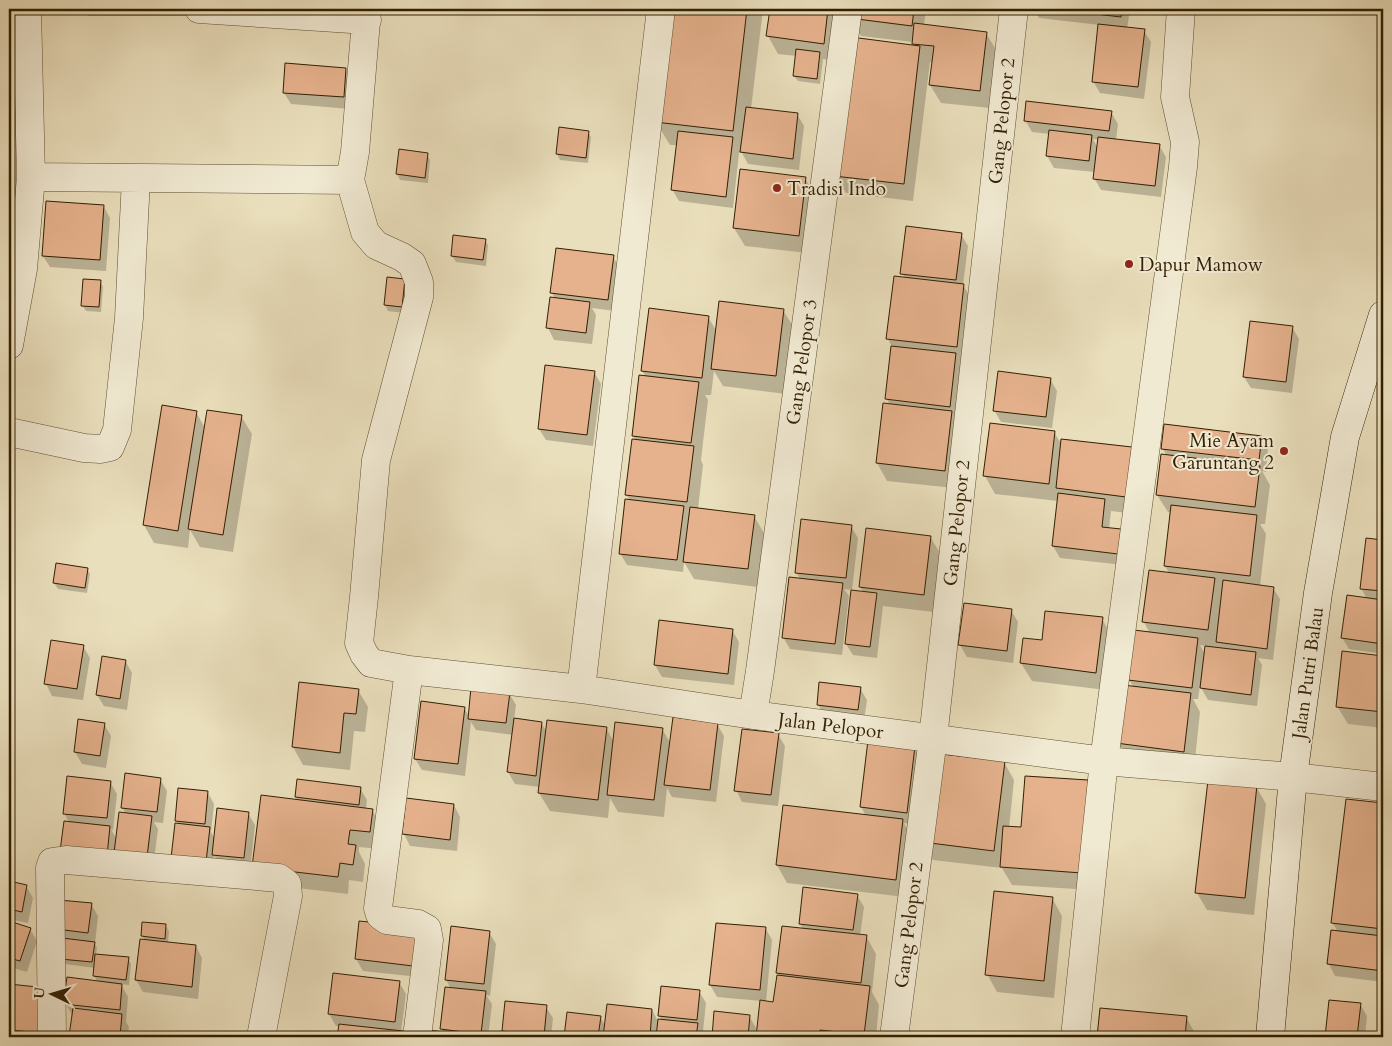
<svg xmlns="http://www.w3.org/2000/svg" width="1392" height="1046" viewBox="0 0 1392 1046" font-family="Cardo,serif">
<rect width="100%" height="100%" fill="#eadfbc"/>
<filter id="stains"><feTurbulence type="fractalNoise" baseFrequency=".004" numOctaves="4"/><feColorMatrix values="0 0 0 0 .2 0 0 0 0 .09 0 0 0 0 .02 0 0 0 .5 -.17"/></filter>
<radialGradient id="worn" r=".72"><stop offset=".6" stop-color="#630" stop-opacity="0"/><stop offset="1" stop-color="#630" stop-opacity=".3"/></radialGradient>
<path fill="#0003" fill-rule="evenodd" d="M84 9H204V16H88Z
M670 9H763L751 109 797 114 804 126 799 170 748 164 742 153H739L733 208 679 201 672 189 677 145H670L656 122Z
M771 9H840L834 61 823 59 820 84 798 81 794 76 797 56 778 54 768 36Z
M852 9H926L924 25 986 33 996 50 990 108 941 103 930 85 933 62H930L913 201 846 193 836 175 913 46V42L861 36 851 18Z
M1034 9H1130L1127 29 1144 31 1151 42 1144 99 1100 93 1093 81 1100 25 1039 18Z
M345 69 352 81 350 109 291 104 284 93Z
M1111 112 1118 124 1116 140 1159 145 1166 157 1161 197 1101 190 1094 178 1095 172 1054 168 1047 156 1050 134 1032 132 1025 120ZM1093 139 1099 140 1098 148Z
M560 129 588 132 591 137 588 163 560 160 557 154Z
M427 154 430 160 428 183 400 180 397 174Z
M805 178 815 196 808 253 745 246 734 228Z
M104 207 110 218 106 271 50 267 43 256Z
M961 234 968 246 963 285 974 303 967 364H960L965 372 954 488 887 481 877 463 890 405 887 399 892 347 888 339 905 278 902 273Z
M485 240 488 245 486 266 456 262 452 256Z
M613 257 620 268 615 311 592 308 596 315 592 344 554 340 548 328 555 299 552 293Z
M388 279 404 281 408 286 404 313 388 311 385 305Z
M100 281 103 287 101 312 86 311 82 305Z
M783 310 794 328 786 394 723 386 714 371 711 395H705L708 400 701 460 703 465 698 509 754 516 764 533 758 587 694 579 684 562 683 572 627 565 620 553 630 500 626 495 636 441 633 436 646 377 642 371 708 317 717 332Z
M1292 327 1299 339 1292 393 1251 388 1244 377Z
M594 372 601 384 593 446 546 440 539 429Z
M1050 379 1057 391 1052 428 1001 422 994 410Z
M196 412 205 428 241 416 252 434 233 552 200 547 190 530 188 548 154 543 144 525Z
M1054 432 1062 445 1131 448 1136 514 1111 511 1109 529 1124 565 1060 558 1053 546 1058 501 995 494 985 476Z
M1262 437 1268 448 1266 472 1262 471 1270 485 1265 524H1260L1266 534 1260 586 1273 588 1280 599 1273 660 1258 658 1262 665 1257 706 1208 700 1200 686 1198 699H1193L1200 712 1194 769 1128 761 1118 743 1134 688 1129 680 1150 634 1144 622 1169 573 1165 566 1171 513 1168 512 1157 495 1167 456 1162 448ZM1200 645 1206 646 1205 654Z
M851 526 858 538 852 590 844 589 849 596 842 655 790 649 783 637 800 579 796 572Z
M931 538 941 555 934 612 883 606 877 658 853 655 846 644 864 593 860 587Z
M1367 539 1383 541V654L1349 649 1342 638 1367 599 1361 588Z
M87 569 90 574 87 593 58 589 54 583Z
M1011 610 1018 622 1013 663 967 657 960 645Z
M1102 619 1112 636 1106 690 1032 681 1021 663 1043 641Z
M732 630 739 642 734 685 662 677 655 665Z
M83 646 90 658 83 700 52 696 46 684Z
M1344 652 1383 657V728L1348 724 1337 706Z
M126 662 132 673 127 710 104 706 97 695Z
M860 688 867 700 864 721 825 716 818 705Z
M358 690 368 707 365 732 354 731 350 770 303 765 293 747Z
M509 693 516 705 514 719 541 723 547 732 606 728 614 742 662 729 671 744 717 724 724 736 716 802 672 797 667 788 664 817 618 812 610 798 608 818 550 811 539 793 540 787 515 784 508 772 513 735 476 730 471 722 465 776 422 770 415 759 464 708 469 716Z
M104 724 111 736 106 768 82 764 75 752Z
M778 734 785 746 778 806 742 802 736 790Z
M914 747 921 759 913 824 904 823 912 838 905 897 787 883 777 865 784 806 866 816 861 807Z
M1004 762 1014 780 1009 828 1022 829 1087 781 1098 799 1091 890 1012 885 1002 868 933 860 923 842Z
M160 779 167 791 163 823 154 822 158 829 153 868H113L69 822 64 813 110 782 117 794 113 830 111 829 117 840 126 814 122 807Z
M1256 786 1266 804 1254 915 1207 910 1197 893Z
M360 788 367 800 366 809 372 810 382 827 380 849 359 847V852L365 864 363 882 349 880 348 894 264 884 298 801 296 797Z
M208 793 214 804 211 832 215 839 248 813 255 825 250 870 220 866 214 856 211 882 176 820Z
M1347 800 1383 804V982L1335 976 1329 964 1338 932 1332 922Z
M454 805 460 817 457 851 410 846 404 834Z
M9 882 26 886 33 898 28 923 9 919Z
M857 895 864 907 860 936H866L876 954 872 992 879 1005 876 1037H757L762 1001 717 997 710 985 766 929 772 940 766 1002 775 1003 780 977 777 973 803 929 800 924Z
M1052 898 1062 916 1054 998 997 992 987 974Z
M91 904 98 916 95 944 97 948 96 955 128 959 131 964 129 985 121 984 128 997 126 1022 129 1027 127 1037H72L71 1035 73 1015H72L65 1003 98 982 94 976 95 968 65 964 57 929Z
M9 923 30 929 37 941 27 972 9 967Z
M166 926 169 931 168 943 196 946 202 958 198 999 143 992 136 980 141 940H145L142 936Z
M417 928 419 977 363 971 356 959Z
M489 932 496 944 490 996 486 995 492 1004 488 1037H427L444 1033 441 1029 451 989 446 980Z
M399 982 406 994 401 1032 406 1037H338L340 1026H336L329 1014Z
M10 985 50 1037H10L9 1036V1037Z
M699 991 706 1003 703 1031H701L704 1037H565L568 1014 600 1017 606 1027 652 1010 658 1021H662L659 1015Z
M1330 1001 1360 1004 1367 1016 1365 1037H1326Z
M546 1007 553 1018 551 1037H500V1035H506L503 1031Z
M1101 1009 1186 1017 1196 1035V1037H1099Z
M715 1013 749 1016 756 1028 755 1037H713Z"/>
<path fill="#e5b28d" stroke="#321f02" d="M669 9H747L733 131 655 122Z
M770 9H828L824 44 766 36Z
M851 9H914L912 26 849 18Z
M1053 9H1122L1121 17Z
M914 23 987 32 980 91 929 85 934 46 912 44Z
M1098 24 1145 29 1138 87 1092 82Z
M851 37 920 46 904 184 834 176Z
M796 49 820 52 817 79 793 76Z
M285 63 346 68 344 97 283 93Z
M1026 101 1112 111 1109 131 1024 121Z
M746 107 798 113 793 159 740 152Z
M559 127 589 131 586 158 556 154Z
M1049 130 1092 135 1089 161 1046 156Z
M678 131 733 137 726 197 671 190Z
M1098 137 1160 144 1155 186 1093 179Z
M399 149 428 153 425 178 396 174Z
M740 169 806 177 799 236 733 228Z
M46 201 104 205 100 260 42 256Z
M906 226 962 233 956 280 900 274Z
M453 235 486 239 483 260 451 256Z
M556 248 614 255 608 300 550 293Z
M894 276 964 284 957 347 886 339Z
M387 277 405 279 402 307 384 305Z
M83 279 101 280 99 307 81 306Z
M550 297 590 302 586 333 546 328Z
M719 301 784 309 776 376 711 369Z
M649 308 709 316 702 378 641 371Z
M1250 321 1293 326 1286 382 1243 377Z
M891 346 956 353 950 407 885 399Z
M545 365 595 371 587 435 538 429Z
M998 371 1051 378 1046 417 993 411Z
M639 375 699 382 691 443 632 436Z
M883 403 952 411 945 471 876 463Z
M162 405 197 411 178 531 143 525Z
M207 410 242 415 223 535 188 529Z
M990 423 1055 431 1049 484 983 476Z
M1164 424 1262 436 1259 460 1161 449Z
M632 439 694 446 687 502 625 495Z
M1061 439 1132 447 1126 497 1056 488Z
M1161 454 1260 466 1255 507 1156 495Z
M1058 493 1105 499 1102 527 1121 529 1118 554 1052 546Z
M625 499 684 506 677 560 619 554Z
M1171 505 1257 515 1250 576 1164 566Z
M690 507 755 515 748 569 683 562Z
M801 519 852 525 846 578 795 573Z
M866 528 931 536 924 595 859 587Z
M1366 538 1383 540V591L1360 589Z
M56 563 88 568 85 588 53 583Z
M1149 570 1215 578 1208 630 1142 622Z
M789 577 843 583 835 644 782 638Z
M1223 580 1274 587 1267 649 1216 642Z
M851 590 877 593 870 647 845 644Z
M1347 595 1383 600V644L1341 638Z
M964 603 1012 609 1007 651 958 645Z
M1045 611 1103 617 1096 673 1020 663 1023 638 1042 640Z
M659 620 733 629 728 674 654 665Z
M1134 630 1198 638 1192 688 1128 680Z
M51 640 84 645 77 689 44 684Z
M1205 646 1256 652 1251 695 1200 688Z
M1342 651 1383 656V712L1336 707Z
M102 656 126 660 120 699 96 695Z
M299 682 359 689 356 714 344 713 340 753 292 747Z
M819 682 861 687 858 710 817 705Z
M1123 685 1191 693 1184 752 1116 743Z
M471 687 510 692 506 723 468 719Z
M421 701 465 707 458 764 414 759Z
M673 717 718 723 710 790 664 785Z
M514 718 542 722 536 776 507 772Z
M78 719 105 723 100 756 74 752Z
M547 720 607 727 598 800 538 793Z
M615 722 663 728 654 800 607 795Z
M742 729 779 733 771 795 734 791Z
M868 740 915 746 907 813 860 807Z
M932 753 1005 761 994 851 922 842Z
M125 773 161 778 157 812 121 808Z
M67 776 111 781 107 818 63 814Z
M1025 776 1088 780 1082 873 1000 867 1003 826 1021 827Z
M297 779 361 787 359 805 295 797Z
M1208 780 1257 785 1245 898 1195 893Z
M178 788 208 791 205 824 175 821Z
M261 795 373 809 370 832 350 830 348 844 356 845 353 865 340 863 338 877 252 867Z
M406 798 454 804 450 840 402 834Z
M1346 799 1383 803V929L1331 923Z
M783 805 903 819 896 880 776 865Z
M217 808 249 812 244 858 212 855Z
M119 812 152 816 147 857 114 853Z
M64 821 110 826 107 856 60 851Z
M175 823 210 827 205 871 170 867Z
M9 881 27 885 22 912 9 909Z
M803 887 858 894 853 930 799 924Z
M994 891 1053 897 1044 981 985 975Z
M59 900 92 903 88 933 56 929Z
M9 921 31 928 20 961 9 958Z
M359 921 418 927 413 966 355 959Z
M142 922 166 924 165 939 141 936Z
M716 923 766 927 760 990 709 985Z
M451 926 490 931 484 984 445 980Z
M782 926 867 935 861 983 776 973Z
M1331 930 1383 936V971L1327 964Z
M62 938 95 942 92 962 60 959Z
M140 939 196 945 192 987 135 980Z
M95 954 129 957 126 980 93 976Z
M333 973 400 981 395 1022 328 1014Z
M777 975 870 986 864 1035 820 1030 819 1037H756L760 1000 773 1002Z
M67 977 122 984 120 1010 63 1004Z
M9 984 47 988 43 1033 9 1030Z
M661 986 700 990 697 1020 658 1016Z
M445 987 486 991 481 1034 440 1029Z
M1329 1000 1361 1003 1357 1037H1325Z
M505 1001 547 1005 544 1036 502 1031Z
M607 1004 652 1009 650 1037H603Z
M73 1008 122 1014 120 1037H83L69 1036Z
M1100 1008 1187 1016 1185 1037H1097Z
M714 1011 750 1015 748 1037H712Z
M567 1012 601 1016 598 1037H564Z
M658 1019 698 1023 696 1037H656Z
M339 1024 403 1031V1037H337Z
M427 1030 489 1037H426Z
M499 1033 532 1037H498Z"/>
<g fill="none" stroke-linecap="round" stroke-linejoin="round">
<g stroke="#604f30" stroke-width="29">
<path id="minor" d="M199 9 367 20
M367 9 355 152 350 180 365 232 376 245 402 257 412 264 419 282V297L376 460 364 597 359 643 364 654 371 663 409 670 581 689 753 715 1104 761 1293 777 1383 787
M31 177 350 180
M9 345 23 269 31 177 27 9
M9 432 84 448 100 449 110 447 117 430 129 318 136 179
M409 670 378 908 380 915 387 920 418 924 427 929 429 940 417 1037
M581 689 661 9
M753 715 760 671 848 9
M52 1037 50 868 52 862 66 860 279 878 287 884 288 896 261 1037
M894 1037 933 738 1014 9
M1075 1037 1104 761 1183 167 1185 142 1175 97 1181 9"/>
</g>
<g stroke="#321f02" stroke-width="29">
<path id="secondary" d="M1270 1037 1293 777 1318 593 1345 437 1383 315"/>
</g>
<use href="#minor" stroke="#f1ead3" stroke-width="28"/>
<use href="#secondary" stroke="#f1ead3" stroke-width="28"/>
</g>
<g fill="#8f2418" stroke="#f1ead3" stroke-width="2">
<circle cx="777" cy="188" r="5"/>
<circle cx="1129" cy="264" r="5"/>
<circle cx="1284" cy="451" r="5"/>
</g>
<g text-anchor="middle" stroke-width="4" stroke-linejoin="round" paint-order="stroke">
<g font-size="19" fill="#321f02" stroke="#f1ead3">
<text transform="translate(1001 121) rotate(-84)" y="7">Gang Pelopor 2</text>
<text transform="translate(801 362) rotate(-82)" y="7">Gang Pelopor 3</text>
<text transform="translate(956 523) rotate(-84)" y="7">Gang Pelopor 2</text>
<text transform="translate(1307 673) rotate(-82)" y="7">Jalan Putri Balau</text>
<text transform="translate(831 725) rotate(7)" y="7">Jalan Pelopor</text>
<text transform="translate(908 925) rotate(-83)" y="7">Gang Pelopor 2</text>
</g>
<g font-size="19" fill="#321f02" stroke="#f1ead3" text-anchor="start">
<text x="787" y="195">Tradisi Indo</text>
<text x="1139" y="271">Dapur Mamow</text>
<text x="1274" y="447" text-anchor="end">Mie Ayam<tspan x="1274" dy="22">Garuntang 2</tspan></text>
</g>
</g>
<rect width="1392" height="1046" fill="none" stroke="#eadfbc" stroke-width="30"/>
<rect x="10" y="10" width="1372" height="1026" fill="none" stroke="#321f02" stroke-width="2.5"/>
<rect x="15" y="15" width="1362" height="1016" fill="none" stroke="#321f02"/>
<g transform="translate(52 994) rotate(275)" stroke="#f1ead3" stroke-width="4" paint-order="stroke">
<path d="M0-4L9 19L0 12L-9 19Z" fill="#321f02"/>
<text y="-8" font-size="14" font-weight="bold" text-anchor="middle" fill="#321f02">U</text>
</g>
<rect width="100%" height="100%" filter="url(#stains)"/>
<rect width="100%" height="100%" fill="url(#worn)"/>
</svg>
